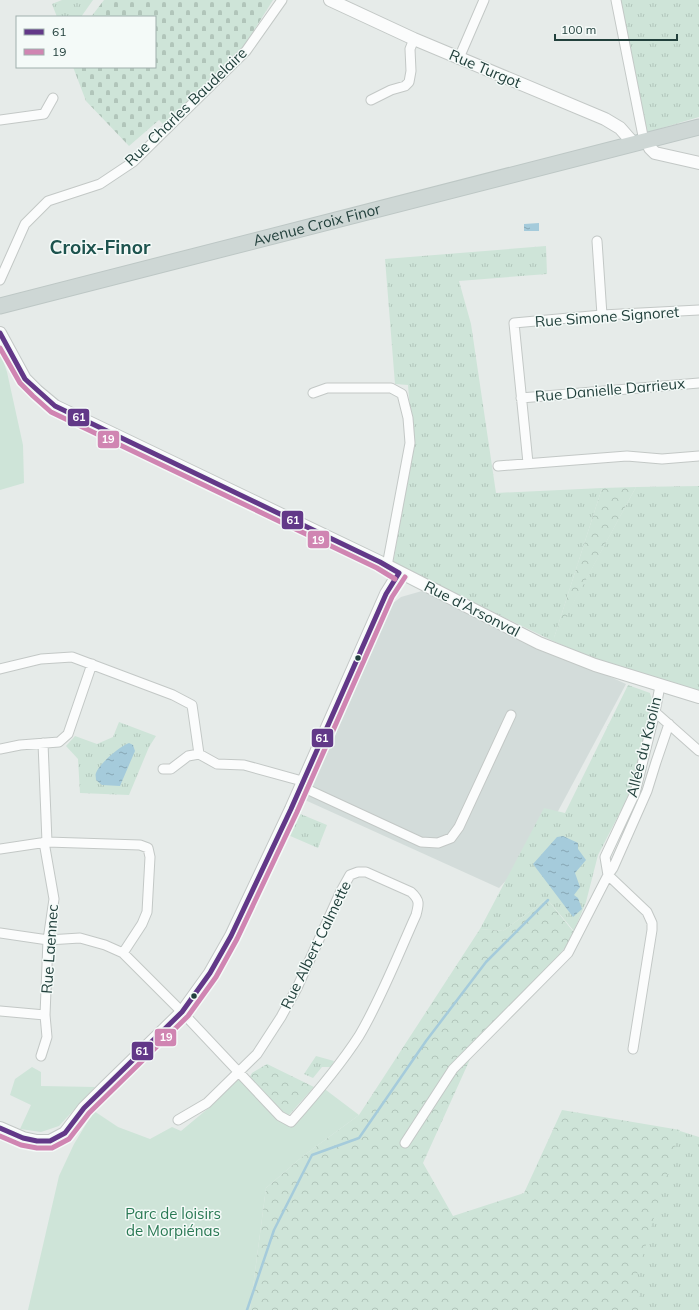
<svg xmlns="http://www.w3.org/2000/svg" width="699" height="1310" viewBox="0 0 699 1310" font-family="Mulish,sans-serif">
<defs>
<pattern id="grass-tufts" width="24" height="20" patternUnits="userSpaceOnUse"><rect width="24" height="20" fill="#cee4d8"/><path d="M3 7l-1-3M5 7V3M7 7l1-3M15 17l-1-3M17 17v-4M19 17l1-3" fill="none" stroke="#b1c5ba"/></pattern>
<pattern id="forest-crowns" width="20" height="18" patternUnits="userSpaceOnUse"><rect width="20" height="18" fill="#cee4d8"/><path d="M2 6a3 3 0 1 1 6 0M12 15a3 3 0 1 1 6 0" fill="none" stroke="#b1c5ba"/></pattern>
<pattern id="cemetery-stones" width="16" height="16" patternUnits="userSpaceOnUse"><rect width="16" height="16" fill="#cee4d8"/><path d="M2 7V4a2 2 0 0 1 4 0v3zM10 15v-3a2 2 0 0 1 4 0v3z" fill="#b1c5ba"/></pattern>
<pattern id="water-ripples" width="26" height="14" patternUnits="userSpaceOnUse"><rect width="26" height="14" fill="#a5cbdb"/><path d="M2 4q2-2 4 0t4 0M15 11q2-2 4 0t4 0" fill="none" stroke="#86a6b3"/></pattern>
</defs>
<rect width="100%" height="100%" fill="#e6ebe9"/>
<path fill="#d3dcda" d="M422 591 626 684 541 843 499 888 305 800 384 610 401 597Z"/>
<path fill="url(#grass-tufts)" d="M62 0H93L81 17H57L52 4Z
M619 0H699V117L648 132 645 127Z
M546 246 547 274 459 281 471 324 496 493 602 488 554 638 636 487 699 486V691L626 672 553 641 393 564 413 448 408 385 395 384 385 259Z
M628 685 650 693 652 700 641 755 628 797 598 855 586 902 574 931 547 899 503 931 480 929 544 808 565 813Z
M119 722 156 736 149 747 129 795 80 793 78 759 66 746 75 736 97 744 113 737Z
M298 813 327 825 318 848 288 835Z
M316 1056 334 1061 331 1067H322L313 1078 304 1074Z
M680 1131 699 1137V1310H582Z"/>
<path fill="url(#forest-crowns)" d="M636 487 553 641 602 488Z
M547 899 576 935 471 1057 423 1163 453 1216 524 1193 562 1110 680 1130 637 1275 641 1310H250L266 1188 303 1156 359 1115 480 929 503 931Z
M267 1064 314 1087 289 1115 281 1114 248 1080 252 1073Z"/>
<path fill="url(#cemetery-stones)" d="M104 0H273L244 46 164 125 159 120 129 146 86 101 73 67H155V17H91Z"/>
<path fill="#cee4d8" d="M0 351 7 372 23 445 24 483 0 490Z
M32 1067 41 1072V1086L95 1087 59 1126 41 1132 20 1129 31 1105 10 1095 15 1079Z
M238 1072 290 1122 322 1087 359 1115 303 1156 266 1188 250 1310H28L59 1176 74 1144 94 1111 118 1127 150 1139 172 1127 181 1131 211 1106Z"/>
<path fill="url(#water-ripples)" d="M539 223V231H524V224Z
M129 743 133 745 135 751 120 786 102 785 96 780C96 777 95 775 96 773 99 764 120 746 129 743Z
M563 836 578 843V849L586 860 575 873 580 887 574 895 578 898 582 909 573 917 533 864 557 837Z"/>
<g fill="none" stroke-linecap="round" stroke-linejoin="round">
<path stroke="#a5cbdb" stroke-width="2.5" d="M247 1310 274 1230 312 1155 359 1138 426 1041 486 962 548 900"/>
<g stroke="#c3c8c6" stroke-width="11">
<path id="minor" d="M616 0 644 141
M459 58 484 0
M371 100 391 90 405 86 409 82 411 71 410 49 414 39
M0 120 44 114 53 98
M597 241 602 315
M0 280 25 224 48 201 100 184 133 162 246 51 282 0
M313 393 327 388H391L402 394 408 418 410 443 387 566
M521 398 699 383
M528 463 514 323 602 315 699 310
M498 466 627 456 662 459 699 456
M0 669 41 659 72 657 173 695 192 705 199 754 217 764 244 765 302 781
M655 712 699 751
M43 743 47 842
M0 749 20 745 59 742 68 734 92 664
M163 769H171L188 756 199 754
M300 786 421 842 438 843 451 838 459 827 511 715
M0 849 47 842 140 845 148 848 150 857 147 912 142 924 123 953
M608 875 605 857 635 793 655 712 660 686
M608 875 647 912 652 923V930L633 1049
M0 933 48 940 80 938 105 945 123 953 182 1012 280 1116 291 1122C315 1095 339 1067 359 1036 381 999 398 955 416 915 419 904 420 900 411 892L366 872H358L350 875 340 893 297 988 281 1017 257 1054 207 1103 178 1120
M0 1011 45 1015
M41 1056 47 1037 45 1015 48 940 54 899 44 842
M405 1143 453 1069 568 953 608 875 613 868 647 791 656 762 669 724"/>
</g>
<g stroke="#c3c8c6" stroke-width="14">
<path id="tertiary" d="M330 0 414 39 605 119 620 128 634 144
M647 141 650 148 655 153 699 163
M0 333 25 379 37 391 55 406 380 562 539 643 595 665 699 697
M0 1128 23 1138 37 1141H50L65 1133 84 1108 105 1087 182 1012 210 973 231 936 291 809 386 594 399 573"/>
</g>
<g stroke="#bdc7c5" stroke-width="17">
<g id="primary">
<path id="s1" d="M0 306 699 127"/>
</g>
</g>
<use href="#minor" stroke="#fbfcfc" stroke-width="9"/>
<use href="#tertiary" stroke="#fbfcfc" stroke-width="12"/>
<use href="#primary" stroke="#ced7d5" stroke-width="15"/>
<g stroke="#f4faf8" stroke-width="8">
<path id="bus-1" d="M0 333 25 379 55 406 380 562 399 573
M0 1128 23 1138 37 1141H50L65 1133 84 1108 182 1012 210 973 231 936 291 809 386 594 399 573"/>
</g>
<g stroke="#f4faf8" stroke-width="8">
<path id="bus-2" d="M0 348 20 383 33 396 51 412 377 568 395 579
M0 1136 21 1145 37 1148H52L69 1139 89 1113 188 1016 216 977 237 939 297 812 392 597 405 577"/>
</g>
<use href="#bus-1" stroke="#623888" stroke-width="5"/>
<use href="#bus-2" stroke="#d085b2" stroke-width="5"/>
</g>
<g fill="#22403c" stroke="#f4faf8" stroke-width="1.5">
<circle cx="358" cy="658" r="3.5"/>
<circle cx="194" cy="996" r="3.5"/>
</g>
<g text-anchor="middle" stroke-width="3" stroke-linejoin="round" paint-order="stroke">
<g font-size="15" fill="#22403c" stroke="#f4faf8">
<text transform="translate(485 69) rotate(23)" y="5">Rue Turgot</text>
<text transform="translate(186 107) rotate(-44)" y="5">Rue Charles Baudelaire</text>
<text dy="5" stroke="none"><textPath href="#s1" startOffset="327">Avenue Croix Finor</textPath></text>
<text transform="translate(607 317) rotate(-4)" y="5">Rue Simone Signoret</text>
<text transform="translate(610 390) rotate(-5)" y="5">Rue Danielle Darrieux</text>
<text transform="translate(472 609) rotate(27)" y="5">Rue d'Arsonval</text>
<text transform="translate(644 747) rotate(-76)" y="5">Allée du Kaolin</text>
<text transform="translate(316 945) rotate(-64)" y="5">Rue Albert Calmette</text>
<text transform="translate(50 949) rotate(-86)" y="5">Rue Laennec</text>
</g>
<g font-size="15" fill="#2a7954" stroke="#f4faf8">
<text x="173" y="1219">Parc de loisirs<tspan x="173" dy="17">de Morpiénas</tspan></text>
</g>
<g font-size="19" font-weight="bold" fill="#1d534e" stroke="#f4faf8">
<text x="100" y="254">Croix-Finor</text>
</g>
</g>
<g stroke="#f4faf8" stroke-width="1.5">
<rect x="67" y="408" width="23" height="19" rx="4" fill="#623888"/>
<rect x="97" y="430" width="23" height="19" rx="4" fill="#d085b2"/>
<rect x="281" y="510" width="23" height="20" rx="4" fill="#623888"/>
<rect x="307" y="530" width="23" height="19" rx="4" fill="#d085b2"/>
<rect x="311" y="728" width="23" height="20" rx="4" fill="#623888"/>
<rect x="154" y="1028" width="23" height="19" rx="4" fill="#d085b2"/>
<rect x="131" y="1041" width="23" height="20" rx="4" fill="#623888"/>
</g>
<g font-size="11" text-anchor="middle" font-weight="bold" fill="#fff">
<text x="79" y="421">61</text>
<text x="108" y="443">19</text>
<text x="293" y="524">61</text>
<text x="318" y="544">19</text>
<text x="322" y="742">61</text>
<text x="166" y="1041">19</text>
<text x="142" y="1055">61</text>
</g>
<rect x="16" y="16" width="140" height="52" fill="#f4faf8" stroke="#a0b0ad"/>
<rect x="24" y="29" width="20" height="6" fill="#623888" stroke="#a0b0ad"/>
<text x="52" y="36" font-size="12" fill="#22403c">61</text>
<rect x="24" y="49" width="20" height="6" fill="#d085b2" stroke="#a0b0ad"/>
<text x="52" y="56" font-size="12" fill="#22403c">19</text>
<path d="M555 34v6h122v-6" fill="none" stroke="#22403c" stroke-width="2"/>
<text x="561" y="34" font-size="12" fill="#22403c" stroke="#f4faf8" stroke-width="3" paint-order="stroke">100 m</text>
</svg>
